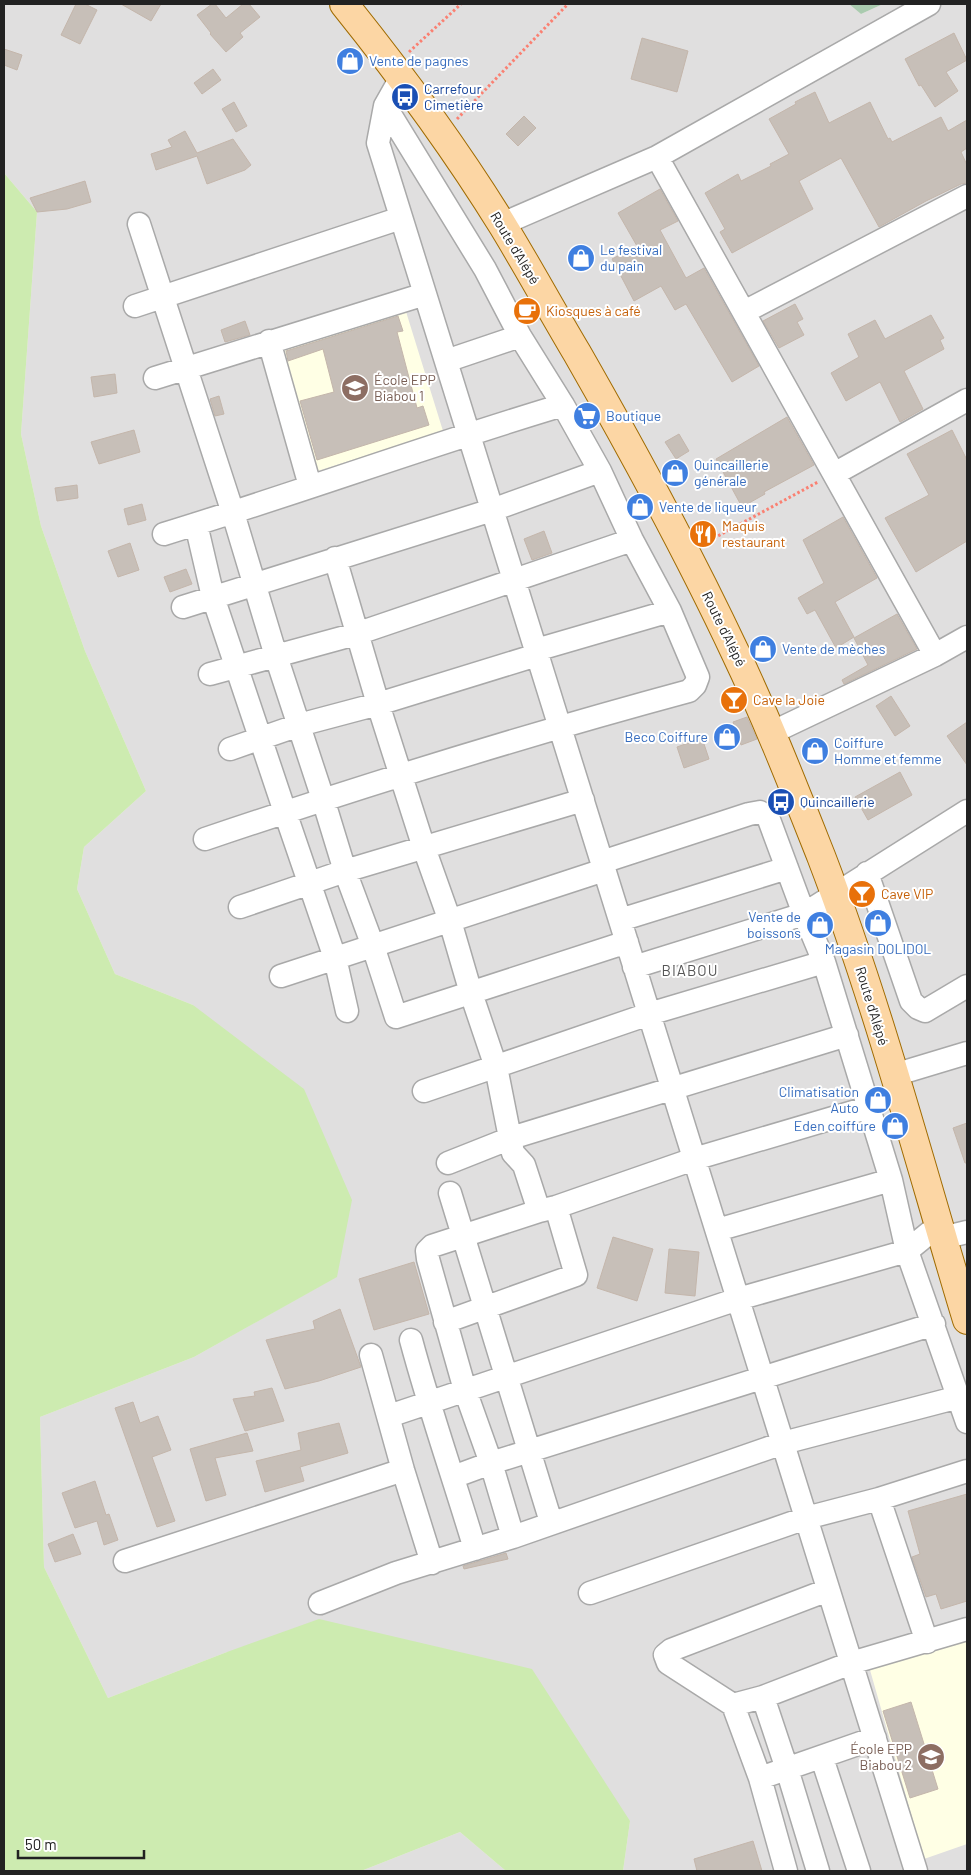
<svg xmlns="http://www.w3.org/2000/svg" width="971" height="1875" viewBox="0 0 971 1875" font-family="Barlow,sans-serif">
<rect width="100%" height="100%" fill="#f2efe9"/>
<path fill="#e0dfdf" d="M4 4H849L861 14 883 4H967V1871H623L630 1821 227 1652 108 1698 44 1567 40 1417 194 1357 336 1277 193 1005 115 974 77 889 84 847 146 791 85 651 41 526 21 434 37 212 4 173Z
M460 1832 506 1871H361Z"/>
<path fill="#ffffe5" d="M403 302 443 431 308 474 268 345Z
M967 1637V1844L924 1859 870 1670Z"/>
<path fill="#cdebb0" d="M4 173 37 212 21 434 41 526 85 651 146 791 84 847 77 889 115 974 193 1005 304 1089 352 1200 337 1277 194 1357 40 1417 44 1567 108 1698 227 1652 319 1619 532 1669 630 1821 623 1871H506L460 1832 361 1871H4Z"/>
<path fill="#aacbaf" d="M849 4H883L861 14Z"/>
<path fill="#c7bfb8" stroke="#c4b6ab" d="M76 4H85L97 10 80 44 61 35Z
M121 4H161L151 21Z
M212 4H215L226 18 243 4H249L260 17 240 33 243 37 226 52 210 34 211 33 197 15Z
M954 33 967 60 946 72 958 91 935 107 921 85 919 86 905 59Z
M642 38 688 51 677 92 631 79Z
M4 49 22 55 17 70 4 65Z
M213 69 221 80 202 94 194 83Z
M815 92 829 123 870 102 888 139 890 138 892 142 941 117 948 131 967 120V148L961 152 967 165V183L961 184 926 201 879 227 841 158 799 181 813 209 732 253 720 232 725 229 705 193 738 174 741 181 771 166 770 164 789 154 769 119 796 104 795 102Z
M234 102 247 126 236 132 222 109Z
M524 116 536 128 518 146 506 134Z
M185 131 197 153 233 139 251 165 245 170 207 184 197 156 156 170 151 154 172 147 168 140Z
M85 181 91 202 67 209 37 212 30 198Z
M660 189 678 221 660 230 686 278 704 268 759 366 732 382 686 304 675 310 661 286 634 301 612 259 637 246 618 213Z
M795 304 803 319 797 322 804 335 779 348 763 321Z
M931 315 944 338 940 340 944 349 904 371 923 409 900 422 880 382 846 401 831 373 859 357 848 334 875 320 885 339Z
M398 316 403 331 397 332 417 408 423 406 429 425 317 460 300 401 334 392 323 349 288 361 286 351Z
M245 321 250 335 225 342 221 330Z
M115 374 117 393 94 397 91 377Z
M219 396 224 414 215 416 210 399Z
M787 417 814 465 764 492 765 494 742 507 716 459Z
M134 430 140 452 99 464 91 442Z
M952 430 967 460V541L916 572 885 518 929 495 907 454Z
M679 434 689 451 676 459 665 442Z
M77 485 78 498 57 501 55 488Z
M142 504 146 520 128 525 124 509Z
M843 517 877 578 835 602 854 637 836 648 815 610 807 614 798 598 824 583 803 540Z
M544 531 552 553 532 560 524 539Z
M130 543 139 570 118 577 108 551Z
M186 569 192 584 170 592 164 577Z
M897 614 917 649 844 684 842 680 868 665 854 638Z
M891 696 910 726 895 736 876 706Z
M747 717 757 739 741 745 733 722Z
M967 722V765L947 736Z
M702 738 709 759 684 768 677 747Z
M900 772 912 795 868 820 855 797Z
M967 1123V1163H965L953 1128Z
M613 1237 653 1249 637 1301 597 1288Z
M669 1249 699 1252 695 1296 665 1293Z
M414 1262 429 1314 374 1330 359 1279Z
M340 1309 361 1367 319 1381 285 1389 266 1340 315 1329 313 1321Z
M272 1388 284 1421 245 1431 233 1399 255 1396 254 1392Z
M133 1402 140 1423 158 1416 171 1450 152 1457 175 1521 157 1527 115 1408Z
M339 1423 348 1453 300 1467 304 1481 265 1492 256 1461 301 1450 298 1433Z
M247 1433 253 1451 215 1458 226 1495 206 1501 190 1449Z
M95 1481 106 1515 109 1514 118 1540 104 1545 97 1521 75 1528 62 1493Z
M967 1494V1601L941 1609 936 1594 926 1597 912 1557 920 1554 908 1511Z
M73 1534 81 1554 55 1562 48 1544Z
M506 1553 508 1559 464 1569 463 1566Z
M911 1702 938 1789 910 1798 883 1711Z
M753 1841 762 1871H697L694 1859Z"/>
<g fill="none" stroke-linecap="round" stroke-linejoin="round">
<g stroke="#a9a9a9" stroke-width="25">
<path id="minor" d="M402 76 385 106 378 143 916 1871
M657 157 935 655
M139 224 233 513 276 656 323 799 345 871 373 946 396 1017 627 942
M502 224 657 157 929 4
M135 306 401 218
M744 312 967 196
M269 341 310 486
M446 361 520 336
M155 378 425 294
M834 474 967 400
M196 524 213 597 285 812 335 958 347 1011
M164 534C298 493 429 445 563 405
M335 558 378 704 424 848 450 921 471 993 496 1067 513 1153 524 1165 539 1211
M183 607 492 510 600 471
M536 650 670 611
M210 674 356 634 632 540
M771 733 935 655 967 637
M230 749 299 725 378 704 537 655
M205 839C365 785 526 735 689 691L695 685 698 677 670 611 632 540 600 471 563 405 520 336 485 269 385 106
M602 862 749 814 760 812 768 817 804 914 824 962 891 1180 907 1251 967 1422
M867 873 911 1001 918 1008 925 1011 967 986
M240 907 345 871 583 800
M620 920 787 868
M634 967 804 914 967 811
M281 976 604 870
M894 1075 967 1053
M424 1091 649 1014 824 962
M448 1163 511 1138 847 1035
M450 1193 551 1522
M717 1230 891 1180
M942 1238 967 1232
M445 1322 576 1275 556 1207
M411 1340C430 1411 454 1479 475 1549
M371 1355 403 1470 432 1563
M389 1416 738 1299 907 1251 929 1233 939 1228
M453 1477 491 1463 934 1324
M879 1499 927 1642
M513 1537 491 1463 465 1390 428 1259 427 1251 432 1246 539 1211 556 1207 694 1159 870 1107
M125 1561 403 1470
M590 1593 806 1518 879 1499 967 1471
M320 1603 396 1573 513 1537 783 1443 959 1397
M763 1697 787 1769 818 1871
M733 1705 763 1697 851 1663 967 1629
M822 1758 859 1871
M760 1778 733 1705 668 1663 665 1655 671 1650 828 1590
M786 1871 760 1778 875 1738"/>
</g>
<g stroke="#a06b00" stroke-width="30">
<path id="major" d="M344 4C401 75 455 148 503 226 528 267 552 311 577 353 633 451 687 550 735 652 767 719 794 788 821 856 879 1007 920 1165 967 1320"/>
</g>
<path stroke="#fa8072" stroke-width="3" stroke-dasharray="2.5 2.5" stroke-linecap="butt" d="M409 52 461 4
M457 119 568 4
M705 543 818 482"/>
<use href="#minor" stroke="#fff" stroke-width="22"/>
<use href="#major" stroke="#fcd6a4" stroke-width="28"/>
</g>
<defs>
<g id="shop-disc" transform="scale(1.4375)"><circle r="9.5" fill="#3f7fe0" stroke="#fff"/><path d="M-5-2.5h2.3a2.7 3.5 0 0 1 5.4 0H5L5.5 6h-11ZM-1.5-2.5h3a1.5 2.3 0 0 0-3 0Z" fill="#fff"/></g>
<g id="bus-disc" transform="scale(1.4375)"><circle r="9.5" fill="#1a4fb4" stroke="#fff"/><path d="M-5-6H5V4H4V6H2V4H-2V6H-4V4H-5ZM-3.5-4V0h7V-4ZM-3.5 1.2v1.5H-2V1.2ZM2 1.2v1.5H3.5V1.2Z" fill="#fff"/></g>
<g id="cafe-disc" transform="scale(1.4375)"><circle r="9.5" fill="#e8710a" stroke="#fff"/><path d="M-5.5-4.5H6V0H3Q3 3.5 0 3.5H-2.5Q-5.5 3.5-5.5 0ZM3-3.2v2h1.7v-2ZM-6 4.5H4V6H-6Z" fill="#fff"/></g>
<g id="school-disc" transform="scale(1.4375)"><circle r="9.5" fill="#8d6e63" stroke="#fff"/><path d="M0-5L7-2L0 1L-7-2ZM-4 1L0 2.5L4 1V4Q0 6-4 4Z" fill="#fff"/></g>
<g id="supermarket-disc" transform="scale(1.4375)"><circle r="9.5" fill="#3f7fe0" stroke="#fff"/><path d="M-6-5.5h2.5l.6 2H6L4.5 2H-2.5L-4.4-4H-6ZM-1.5 3.2a1.3 1.3 0 1 0 .1 0ZM3 3.2a1.3 1.3 0 1 0 .1 0Z" fill="#fff"/></g>
<g id="restaurant-disc" transform="scale(1.4375)"><circle r="9.5" fill="#e8710a" stroke="#fff"/><path d="M-5-6h1v4h1v-4h1v4h1v-4h1v5L-1.5 .5V6h-2V.5L-5-1ZM5-6V6H3V1.5H1.5Q1.5-4 5-6Z" fill="#fff"/></g>
<g id="bar-disc" transform="scale(1.4375)"><circle r="9.5" fill="#e8710a" stroke="#fff"/><path d="M-6-5H6L.8 .8V4.5H3.5V6h-7V4.5H-.8V.8Z" fill="#fff"/></g>
</defs>
<g fill-rule="evenodd">
<use href="#shop-disc" x="350" y="61"/>
<use href="#bus-disc" x="405" y="97"/>
<use href="#shop-disc" x="581" y="258"/>
<use href="#cafe-disc" x="527" y="311"/>
<use href="#school-disc" x="355" y="388"/>
<use href="#supermarket-disc" x="587" y="416"/>
<use href="#shop-disc" x="675" y="473"/>
<use href="#shop-disc" x="640" y="507"/>
<use href="#restaurant-disc" x="703" y="534"/>
<use href="#shop-disc" x="763" y="649"/>
<use href="#bar-disc" x="734" y="700"/>
<use href="#shop-disc" x="727" y="737"/>
<use href="#shop-disc" x="815" y="751"/>
<use href="#bus-disc" x="781" y="802"/>
<use href="#bar-disc" x="862" y="894"/>
<use href="#shop-disc" x="878" y="923"/>
<use href="#shop-disc" x="820" y="925"/>
<use href="#shop-disc" x="878" y="1100"/>
<use href="#shop-disc" x="895" y="1126"/>
<use href="#school-disc" x="931" y="1757"/>
</g>
<g text-anchor="middle" stroke-width="4" stroke-linejoin="round" paint-order="stroke">
<g font-size="14" fill="#366cbe" stroke="#fff" text-anchor="start">
<text x="369" y="66">Vente de pagnes</text>
<text x="600" y="255">Le festival<tspan x="600" dy="16">du pain</tspan></text>
<text x="606" y="421">Boutique</text>
<text x="694" y="470">Quincaillerie<tspan x="694" dy="16">générale</tspan></text>
<text x="659" y="512">Vente de liqueur</text>
<text x="782" y="654">Vente de mèches</text>
<text x="708" y="742" text-anchor="end">Beco Coiffure</text>
<text x="834" y="748">Coiffure<tspan x="834" dy="16">Homme et femme</tspan></text>
<text x="801" y="922" text-anchor="end">Vente de<tspan x="801" dy="16">boissons</tspan></text>
<text x="878" y="954" text-anchor="middle">Magasin DOLIDOL</text>
<text x="859" y="1097" text-anchor="end">Climatisation<tspan x="859" dy="16">Auto</tspan></text>
<text x="876" y="1131" text-anchor="end">Eden coiffure</text>
</g>
<g font-size="14" fill="#164399" stroke="#fff" text-anchor="start">
<text x="424" y="94">Carrefour<tspan x="424" dy="16">Cimetière</tspan></text>
<text x="800" y="807">Quincaillerie</text>
</g>
<g font-size="14" fill="#222" stroke="#fff">
<text transform="translate(515 248) rotate(59)" y="5">Route d'Alépé</text>
<text transform="translate(724 629) rotate(64)" y="5">Route d'Alépé</text>
<text transform="translate(872 1006) rotate(73)" y="5">Route d'Alépé</text>
</g>
<g font-size="14" fill="#c56008" stroke="#fff" text-anchor="start">
<text x="546" y="316">Kiosques à café</text>
<text x="722" y="531">Maquis<tspan x="722" dy="16">restaurant</tspan></text>
<text x="753" y="705">Cave la Joie</text>
<text x="881" y="899">Cave VIP</text>
</g>
<g font-size="14" fill="#785e54" stroke="#fff" text-anchor="start">
<text x="374" y="385">École EPP<tspan x="374" dy="16">Biabou 1</tspan></text>
<text x="912" y="1754" text-anchor="end">École EPP<tspan x="912" dy="16">Biabou 2</tspan></text>
</g>
<g font-size="15" letter-spacing="1" fill="#555" stroke="#fff">
<text x="690" y="976">BIABOU</text>
</g>
</g>
<rect width="971" height="1875" fill="none" stroke="#222222" stroke-width="10"/>
<path d="M18 1850v8h126v-8" fill="none" stroke="#222222" stroke-width="2.5"/>
<text x="25" y="1850" font-size="15" fill="#222222" stroke="#ffffff" stroke-width="4" paint-order="stroke">50 m</text>
</svg>
